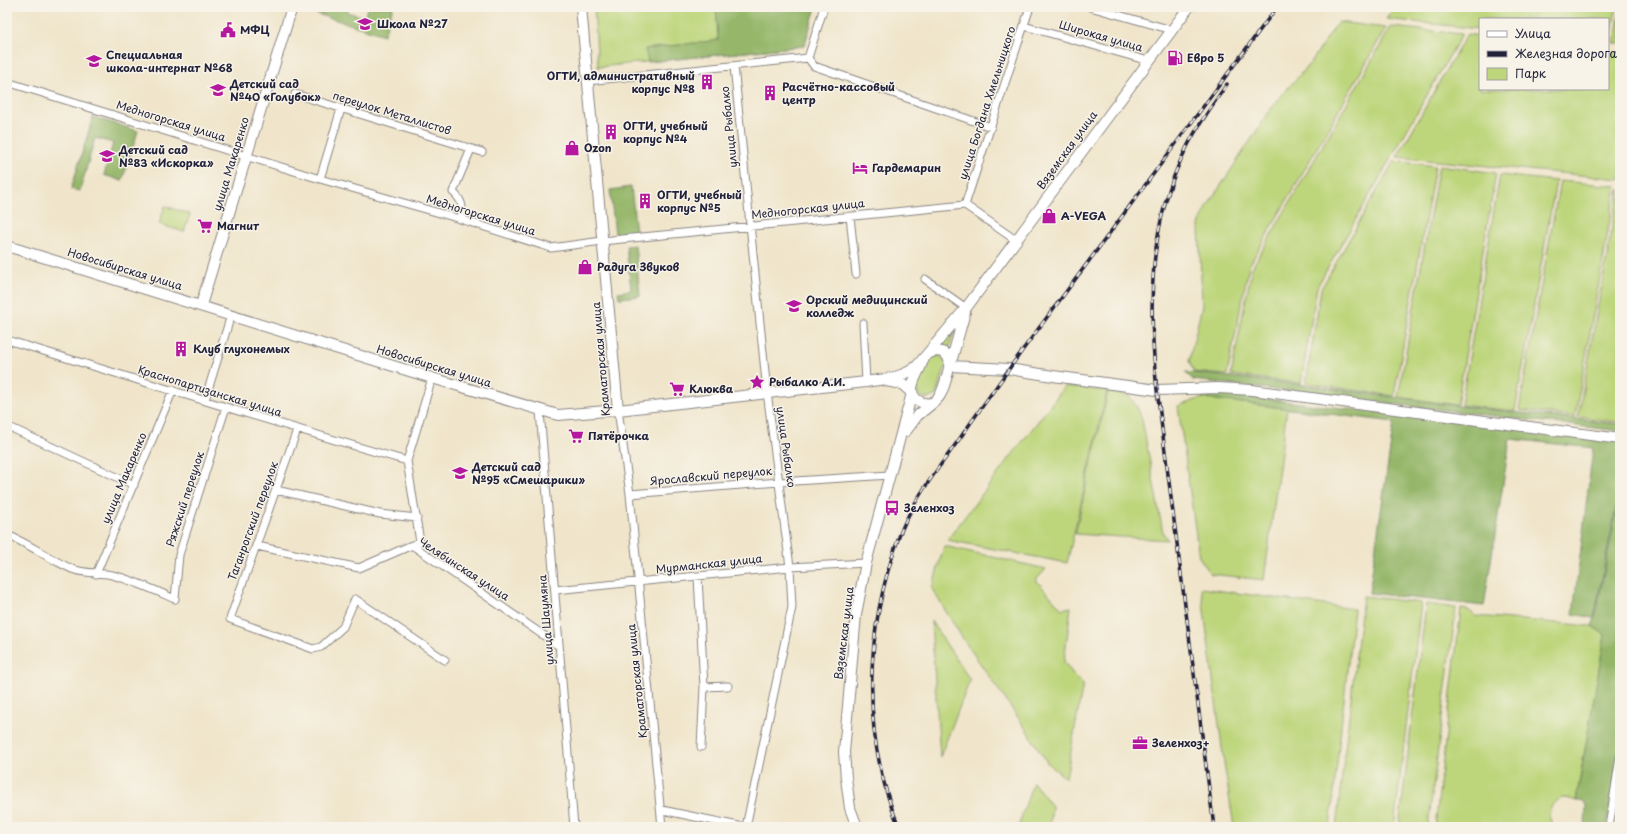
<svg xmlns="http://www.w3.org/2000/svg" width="1627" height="834" viewBox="0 0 1627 834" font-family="'Playpen Sans',sans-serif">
<rect width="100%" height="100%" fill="#f7f3e8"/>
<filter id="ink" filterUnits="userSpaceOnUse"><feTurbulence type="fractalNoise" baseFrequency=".025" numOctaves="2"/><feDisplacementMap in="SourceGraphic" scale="8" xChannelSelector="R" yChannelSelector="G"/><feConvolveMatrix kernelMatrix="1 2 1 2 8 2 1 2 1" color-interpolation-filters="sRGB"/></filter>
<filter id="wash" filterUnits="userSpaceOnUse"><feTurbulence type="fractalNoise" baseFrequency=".012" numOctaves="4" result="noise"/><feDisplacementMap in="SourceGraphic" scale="16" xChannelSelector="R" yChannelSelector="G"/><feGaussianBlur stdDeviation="0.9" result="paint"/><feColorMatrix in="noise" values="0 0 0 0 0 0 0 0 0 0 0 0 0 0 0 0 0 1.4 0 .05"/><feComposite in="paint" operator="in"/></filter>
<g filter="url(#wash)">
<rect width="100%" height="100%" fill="#f0e5ca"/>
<path fill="#bdd67b" stroke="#707c5b" d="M594 7H816L804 46 598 67Z
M1395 7H1617L1609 43 1608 19H1480V29L1386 19Z
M1620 11V44L1614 43Z
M1338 22 1386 28 1249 266 1227 375 1194 372 1189 361 1202 306 1199 225 1208 205 1275 103 1311 62Z
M1391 27 1462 34 1317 287 1301 383 1231 375 1252 268Z
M1467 34 1480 36V89H1608V52L1620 53V179L1397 157Z
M1394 161 1435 166 1394 396 1306 383 1321 289Z
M1439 165 1496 173 1457 405 1398 397Z
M1500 175 1556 181 1515 411 1461 405Z
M1560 181 1616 186 1575 417 1519 410Z
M1619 189 1620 190V422L1578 417Z
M165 206 190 214 184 232 159 224Z
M951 332 954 333 948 352 938 348Z
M940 355 947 363 936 395C928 399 925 400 918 394L916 385 929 358Z
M1065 386 1107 391 1067 563 947 540Z
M1108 391 1129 396 1137 407 1142 419 1163 533 1168 540 1075 534Z
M1202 398 1287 408 1264 580 1211 574 1199 557 1178 406Z
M944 546 1046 569 1036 580 1062 609 1071 607 1064 662 1073 674 1083 684 1066 778 1048 764 1024 726 963 639 932 589Z
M1201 588 1354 609 1330 827H1234L1224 763Z
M1363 596 1421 603 1394 827H1336Z
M1426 604 1456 608 1428 827H1399Z
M1461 609 1468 610 1476 616 1592 626 1605 635 1576 801C1573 800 1568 798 1564 798 1549 800 1545 818 1555 827H1435Z
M931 621 970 680 940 757Z
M1033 782 1052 806 1050 827H1015L1019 825Z"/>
<path fill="#96b76b" stroke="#5c6c53" d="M298 7H349L347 12 364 17 368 7H393L384 35 298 8Z
M716 7H816L804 46 648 62 645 49 718 40Z
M93 117 138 131 122 181 104 175 113 143 95 138 80 191 71 189Z
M631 187 636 232 615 234 610 190Z
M635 245 640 296 619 298 618 292 631 290 626 246Z
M1185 372 1305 385 1459 406 1620 424V431L1193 380Z
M1207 392 1620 441V488L1594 618 1573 614 1593 448 1510 439 1484 606 1369 593 1394 422 1202 398Z
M1620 494V746L1607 827H1585L1586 804 1581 801H1576L1605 635 1592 626 1595 618Z"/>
</g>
<g filter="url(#ink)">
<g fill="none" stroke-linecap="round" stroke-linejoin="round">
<g stroke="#898482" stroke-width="9">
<path id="street" d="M1090 7 1172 30
M1024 26 1149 61
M808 58 814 66 991 127
M734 66 767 392 790 567 792 607 746 827
M587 81 808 58 824 7
M7 82 320 179 457 218 551 248 602 241 965 205
M295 94 482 152
M320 179 341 109
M965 205 1030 7
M965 205 1017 241
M850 216 856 274
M461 219C463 207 463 201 453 192L471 149
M925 279 966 308
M863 323 866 382
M7 340C140 380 273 423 407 461
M205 400 231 315
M618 410 630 494 662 827
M540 411 574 827
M7 426 134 485
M297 430 230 619 313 649 321 647 343 627 355 599 445 660
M276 490 380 514 417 518
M630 494 779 482 890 475
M7 535C30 544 49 559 72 569 85 574 98 572 112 575 133 580 154 590 175 599L179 555 226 407
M412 545 420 542 407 461 432 378
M257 546 359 568 412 545 559 646
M96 574 173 390
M698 577 704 687 701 747
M555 590 790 567 866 563
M704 687 728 686
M662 810 743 827
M1609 827 1620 757"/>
</g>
<g stroke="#898482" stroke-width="12">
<path id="secondary" d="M581 7 618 410
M7 246 432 378 558 415 618 410 866 382C883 379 904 378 917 366L966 308 1189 7
M201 305 292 7
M965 312 950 366 1009 369 1053 376 1157 390 1218 388 1252 390 1620 439
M936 351C954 352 950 367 946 379 943 390 938 409 921 402 905 396 914 379 920 368 922 363 923 358 927 355 930 352 932 352 936 351Z
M906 431 917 416 934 402
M857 827 850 808 846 778 844 752 856 614 866 563 912 393 902 384 886 381"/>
</g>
<use href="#street" stroke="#fff" stroke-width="7"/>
<use href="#secondary" stroke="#fff" stroke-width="10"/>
<g stroke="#22223b" stroke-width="3.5">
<path id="rail" d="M899 827C860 733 865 628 900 534 913 500 937 470 958 441 981 408 1004 376 1027 344 1111 232 1194 119 1277 7
M1214 827 1157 390C1148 308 1148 226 1185 151 1196 127 1212 106 1227 84"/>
</g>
<use href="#rail" stroke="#f7f3e8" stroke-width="2" stroke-dasharray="6" stroke-linecap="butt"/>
</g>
</g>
<defs>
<g id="school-bare" transform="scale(1.2)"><path d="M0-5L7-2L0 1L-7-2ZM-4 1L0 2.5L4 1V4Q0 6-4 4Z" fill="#b5179e" stroke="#f7f3e8" stroke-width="2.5" paint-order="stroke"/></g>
<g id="civic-bare" transform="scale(1.2)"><path d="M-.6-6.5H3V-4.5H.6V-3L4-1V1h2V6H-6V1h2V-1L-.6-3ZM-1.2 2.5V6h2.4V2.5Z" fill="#b5179e" stroke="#f7f3e8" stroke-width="2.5" paint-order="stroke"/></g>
<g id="fuel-bare" transform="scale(1.2)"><path d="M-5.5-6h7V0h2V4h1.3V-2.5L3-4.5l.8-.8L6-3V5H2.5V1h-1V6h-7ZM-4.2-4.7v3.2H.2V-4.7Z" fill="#b5179e" stroke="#f7f3e8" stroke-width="2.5" paint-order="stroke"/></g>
<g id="building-bare" transform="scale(1.2)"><path d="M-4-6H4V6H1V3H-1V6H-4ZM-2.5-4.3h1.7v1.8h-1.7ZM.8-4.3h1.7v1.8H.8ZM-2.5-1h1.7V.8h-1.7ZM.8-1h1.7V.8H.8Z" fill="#b5179e" stroke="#f7f3e8" stroke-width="2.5" paint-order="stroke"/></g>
<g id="shop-bare" transform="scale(1.2)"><path d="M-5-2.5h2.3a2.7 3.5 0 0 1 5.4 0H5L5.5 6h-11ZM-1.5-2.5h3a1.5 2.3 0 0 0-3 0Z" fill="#b5179e" stroke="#f7f3e8" stroke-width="2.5" paint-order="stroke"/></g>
<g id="hotel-bare" transform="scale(1.2)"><path d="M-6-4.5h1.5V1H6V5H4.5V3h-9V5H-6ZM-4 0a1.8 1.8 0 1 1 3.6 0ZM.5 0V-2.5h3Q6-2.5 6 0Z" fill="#b5179e" stroke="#f7f3e8" stroke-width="2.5" paint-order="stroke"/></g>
<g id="supermarket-bare" transform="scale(1.2)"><path d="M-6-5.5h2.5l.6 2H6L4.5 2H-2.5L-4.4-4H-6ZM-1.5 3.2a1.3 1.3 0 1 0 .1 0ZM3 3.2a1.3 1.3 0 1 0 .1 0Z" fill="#b5179e" stroke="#f7f3e8" stroke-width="2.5" paint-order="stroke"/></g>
<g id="university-bare" transform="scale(1.2)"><path d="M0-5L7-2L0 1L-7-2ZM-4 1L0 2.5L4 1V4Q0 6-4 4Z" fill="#b5179e" stroke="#f7f3e8" stroke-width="2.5" paint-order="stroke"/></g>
<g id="sight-bare" transform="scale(1.2)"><path d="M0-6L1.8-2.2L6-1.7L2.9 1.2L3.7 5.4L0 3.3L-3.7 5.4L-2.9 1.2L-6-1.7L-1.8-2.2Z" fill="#b5179e" stroke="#f7f3e8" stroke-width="2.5" paint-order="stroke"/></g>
<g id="bus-bare" transform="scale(1.2)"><path d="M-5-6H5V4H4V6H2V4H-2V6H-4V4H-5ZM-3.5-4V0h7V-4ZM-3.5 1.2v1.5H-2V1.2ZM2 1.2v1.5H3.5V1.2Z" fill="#b5179e" stroke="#f7f3e8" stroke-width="2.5" paint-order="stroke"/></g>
<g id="office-bare" transform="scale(1.2)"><path d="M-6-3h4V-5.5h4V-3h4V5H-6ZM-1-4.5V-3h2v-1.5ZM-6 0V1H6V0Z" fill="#b5179e" stroke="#f7f3e8" stroke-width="2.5" paint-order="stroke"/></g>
</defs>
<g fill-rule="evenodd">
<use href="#school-bare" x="365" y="24"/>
<use href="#civic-bare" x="228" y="30"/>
<use href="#fuel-bare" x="1175" y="58"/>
<use href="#school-bare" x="94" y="61"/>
<use href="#building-bare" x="707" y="82"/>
<use href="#school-bare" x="218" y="90"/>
<use href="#building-bare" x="770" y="93"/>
<use href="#building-bare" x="611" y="132"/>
<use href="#shop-bare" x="572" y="148"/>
<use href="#school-bare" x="107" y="156"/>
<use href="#hotel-bare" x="860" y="168"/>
<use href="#building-bare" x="645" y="201"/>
<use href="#shop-bare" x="1049" y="216"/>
<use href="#supermarket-bare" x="205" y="226"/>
<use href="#shop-bare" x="585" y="267"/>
<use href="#university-bare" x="794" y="306"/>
<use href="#building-bare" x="181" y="349"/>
<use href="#sight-bare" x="757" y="382"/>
<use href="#supermarket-bare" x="677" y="389"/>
<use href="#supermarket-bare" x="576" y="436"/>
<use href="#school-bare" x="460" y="473"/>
<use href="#bus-bare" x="892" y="508"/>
<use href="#office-bare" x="1140" y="743"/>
</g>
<g text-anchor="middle" stroke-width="3" stroke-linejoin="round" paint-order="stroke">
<g font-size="11" font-weight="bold" fill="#22223b" stroke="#f7f3e8" text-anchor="start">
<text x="377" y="28">Школа №27</text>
<text x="240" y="34">МФЦ</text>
<text x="106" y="59">Специальная<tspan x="106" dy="13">школа-интернат №68</tspan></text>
<text x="1187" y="62">Евро 5</text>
<text x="695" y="80" text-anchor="end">ОГТИ, административный<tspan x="695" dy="13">корпус №8</tspan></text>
<text x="230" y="88">Детский сад<tspan x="230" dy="13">№40 «Голубок»</tspan></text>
<text x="782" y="91">Расчётно-кассовый<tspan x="782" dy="13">центр</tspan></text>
<text x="623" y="130">ОГТИ, учебный<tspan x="623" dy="13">корпус №4</tspan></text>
<text x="584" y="152">Ozon</text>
<text x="119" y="154">Детский сад<tspan x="119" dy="13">№83 «Искорка»</tspan></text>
<text x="872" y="172">Гардемарин</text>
<text x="657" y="199">ОГТИ, учебный<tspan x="657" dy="13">корпус №5</tspan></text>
<text x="1061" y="220">A-VEGA</text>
<text x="217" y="230">Магнит</text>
<text x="597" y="271">Радуга Звуков</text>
<text x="806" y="304">Орский медицинский<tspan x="806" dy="13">колледж</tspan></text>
<text x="193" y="353">Клуб глухонемых</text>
<text x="769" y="386">Рыбалко А.И.</text>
<text x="689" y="393">Клюква</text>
<text x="588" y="440">Пятёрочка</text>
<text x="472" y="471">Детский сад<tspan x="472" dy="13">№95 «Смешарики»</tspan></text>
<text x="904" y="512">Зеленхоз</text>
<text x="1152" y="747">Зеленхоз+</text>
</g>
<g font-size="11" fill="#22223b" stroke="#f7f3e8">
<text transform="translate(1101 36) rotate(16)" y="4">Широкая улица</text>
<text transform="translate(987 103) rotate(-72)" y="4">улица Богдана Хмельницкого</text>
<text transform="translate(392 113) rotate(17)" y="4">переулок Металлистов</text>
<text transform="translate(171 121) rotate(17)" y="4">Медногорская улица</text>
<text transform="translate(729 127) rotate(-96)" y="4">улица Рыбалко</text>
<text transform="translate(1067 150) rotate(-54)" y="4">Вяземская улица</text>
<text transform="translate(231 164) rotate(-73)" y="4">улица Макаренко</text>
<text transform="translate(808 209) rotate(-6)" y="4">Медногорская улица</text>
<text transform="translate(481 215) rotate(17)" y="4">Медногорская улица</text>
<text transform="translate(125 269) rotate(17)" y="4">Новосибирская улица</text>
<text transform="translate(601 359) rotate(-95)" y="4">Краматорская улица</text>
<text transform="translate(434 366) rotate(17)" y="4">Новосибирская улица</text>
<text transform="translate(210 391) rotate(17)" y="4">Краснопартизанская улица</text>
<text transform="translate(786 447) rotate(82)" y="4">улица Рыбалко</text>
<text transform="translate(711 476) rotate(-5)" y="4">Ярославский переулок</text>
<text transform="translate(124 478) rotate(-67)" y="4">улица Макаренко</text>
<text transform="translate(185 499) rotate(-72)" y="4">Ряжский переулок</text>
<text transform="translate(253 521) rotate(-70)" y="4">Таганрогский переулок</text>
<text transform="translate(709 564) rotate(-6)" y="4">Мурманская улица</text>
<text transform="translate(464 569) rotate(33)" y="4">Челябинская улица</text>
<text transform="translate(546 620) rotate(-95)" y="4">улица Шаумяна</text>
<text transform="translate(844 633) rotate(-83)" y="4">Вяземская улица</text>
<text transform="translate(637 681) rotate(-96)" y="4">Краматорская улица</text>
</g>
</g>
<rect width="1627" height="834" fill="none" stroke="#f7f3e8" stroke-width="24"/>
<rect x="1479" y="18" width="130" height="72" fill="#f7f3e8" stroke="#a29fa3"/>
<rect x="1487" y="31" width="20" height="6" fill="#ffffff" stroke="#a29fa3"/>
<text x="1515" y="38" font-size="12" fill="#22223b">Улица</text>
<rect x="1487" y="51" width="20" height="6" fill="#22223b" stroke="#a29fa3"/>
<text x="1515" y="58" font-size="12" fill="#22223b">Железная дорога</text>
<rect x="1487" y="68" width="20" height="12" fill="#bdd67b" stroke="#a29fa3"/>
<text x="1515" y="78" font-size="12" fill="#22223b">Парк</text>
</svg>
